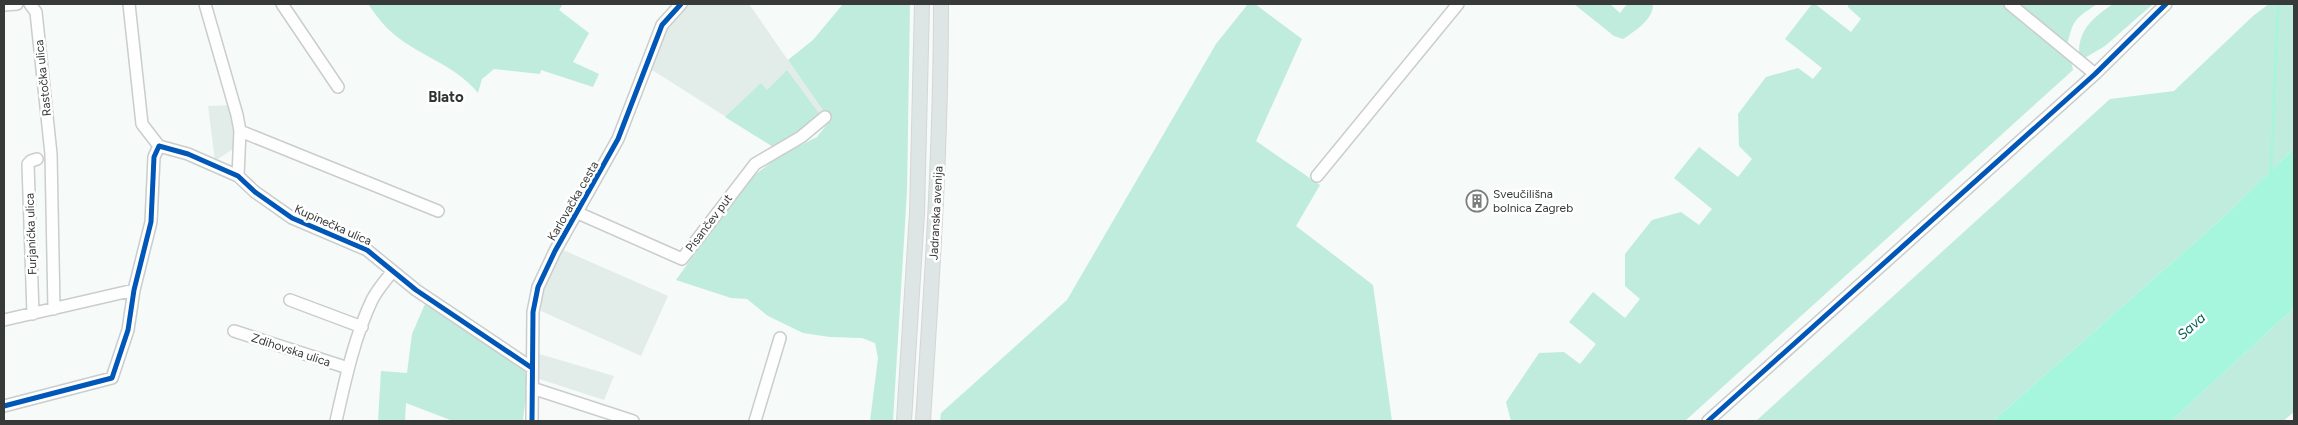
<svg xmlns="http://www.w3.org/2000/svg" width="2298" height="425" viewBox="0 0 2298 425" font-family="Figtree,sans-serif">
<rect width="100%" height="100%" fill="#f6faf8"/>
<path fill="#e2ede9" d="M686 4H749L824 112 775 148 649 68 659 38Z
M233 105 236 147 215 161 208 106Z
M561 249 668 296 641 356 541 311 543 289Z
M536 353 614 376 604 400 536 378Z"/>
<path fill="#bfecdc" d="M368 4H563L559 10 589 33 573 62 599 74 593 87 541 70 540 74 494 69 482 79 478 93C454 63 414 55 387 28 380 21 374 12 368 4Z
M843 4H910L907 191 893 421H870L878 358 875 343 862 338 830 337 803 333 768 316 747 299 731 298 676 280 747 181 778 157 817 137 832 118 824 112 788 60 813 40Z
M1248 4H1255L1302 39 1256 141 1320 185 1296 226 1373 285 1392 421H940L941 413 1067 300 1216 44Z
M1574 4H1610L1620 13 1627 4H1651L1653 6C1652 20 1634 32 1623 39L1614 36Z
M1812 4H1815L1851 32 1861 19 1848 7V4H2003L2042 35 2071 61 2073 70 1685 421H1511L1506 402 1539 353 1564 352 1580 364 1596 344 1569 322 1593 292 1625 318 1640 299 1625 286V254L1652 220 1681 212 1699 225 1712 209 1674 178 1699 147 1738 177 1752 159 1739 146 1738 114 1766 77 1798 68 1813 79 1822 68 1785 39Z
M2014 4H2097C2075 19 2073 19 2067 46Z
M2113 4H2153L2105 46 2083 59 2079 55C2078 29 2094 17 2113 4Z
M2269 4H2294V148L2228 213 1993 421H1756L2110 99 2174 91 2253 16Z
M787 70 821 116 806 130 775 148 725 117 761 83 767 90Z
M425 304 524 369C530 383 524 406 523 421H453L406 403 405 421H378L381 371 407 373 412 334Z
M2294 308V412L2283 421H2171Z"/>
<path fill="#a6f6dd" d="M2294 148V308L2171 421H1993L2228 213Z"/>
<g fill="none" stroke-linecap="round" stroke-linejoin="round">
<path stroke="#a6f6dd" stroke-width="2.5" d="M2271 171 2278 4"/>
<g stroke="#cacdcc" stroke-width="14">
<path id="minor" d="M30 4 36 12 51 154 54 309
M129 4 142 124 159 146
M205 4 237 115 240 131 238 176
M282 4 338 87
M2010 4 2095 74
M4 5 17 4
M240 131 438 211
M1317 176 1458 4
M578 213 682 259 755 164 801 137 825 117
M290 300 362 327
M33 314 28 164 31 161 37 159
M4 320 134 290
M234 331 348 368
M532 388 633 421
M4 406 112 378 128 330 134 290 151 222 154 157 159 146 188 154 238 176 255 192 292 218 367 250 416 290 532 368
M336 421C345 381 354 338 372 300 377 290 385 281 392 272
M532 421 533 312 538 287 555 251 618 139 662 25 681 4
M755 421 780 338
M1708 421 2095 74 2166 4"/>
</g>
<g stroke="#d4d6d5" stroke-width="16">
<path id="major" d="M904 421 917 213 922 4
M923 421C932 282 941 143 941 4"/>
</g>
<use href="#minor" stroke="#fefefe" stroke-width="11"/>
<use href="#major" stroke="#dde6e4" stroke-width="14"/>
<g stroke="#fff" stroke-width="8">
<path id="cycleway" d="M4 406 112 378 128 330 134 290 151 222 154 157 159 146 188 154 238 176 255 192 292 218 367 250 416 290 532 368
M532 421 533 312 538 287 555 251 618 139 662 25 681 4
M1708 421 2095 74 2166 4"/>
</g>
<use href="#cycleway" stroke="#0057b8" stroke-width="5"/>
</g>
<defs>
<g id="building-ring" transform="scale(1.125)"><circle r="9.5" fill="#fff" stroke="#7a7d7c" stroke-width="1.5"/><path d="M-4-6H4V6H1V3H-1V6H-4ZM-2.5-4.3h1.7v1.8h-1.7ZM.8-4.3h1.7v1.8H.8ZM-2.5-1h1.7V.8h-1.7ZM.8-1h1.7V.8H.8Z" fill="#7a7d7c"/></g>
</defs>
<g fill-rule="evenodd">
<use href="#building-ring" x="1477" y="201"/>
</g>
<g text-anchor="middle" stroke-width="5" stroke-linejoin="round" paint-order="stroke">
<g font-size="12" fill="#373a39" stroke="#fff">
<text transform="translate(43 78) rotate(-96)" y="4">Rastočka ulica</text>
<text transform="translate(573 201) rotate(-60)" y="4">Karlovačka cesta</text>
<text transform="translate(936 213) rotate(-87)" y="4">Jadranska avenija</text>
<text transform="translate(709 223) rotate(-53)" y="4">Pisančev put</text>
<text transform="translate(333 225) rotate(24)" y="4">Kupinečka ulica</text>
<text transform="translate(31 234) rotate(-92)" y="4">Furjanićka ulica</text>
<text transform="translate(291 350) rotate(18)" y="4">Zdihovska ulica</text>
</g>
<g font-size="12" fill="#373a39" stroke="#fff" text-anchor="start">
<text x="1493" y="198">Sveučilišna<tspan x="1493" dy="14">bolnica Zagreb</tspan></text>
</g>
<g font-size="14" font-style="italic" fill="#00634e" stroke="#fff">
<text transform="translate(2191 326) rotate(-42)" y="5">Sava</text>
</g>
<g font-size="15" font-weight="bold" fill="#2d3330" stroke="#fff">
<text x="446" y="102">Blato</text>
</g>
</g>
<rect width="2298" height="425" fill="none" stroke="#373a39" stroke-width="10"/>
</svg>
